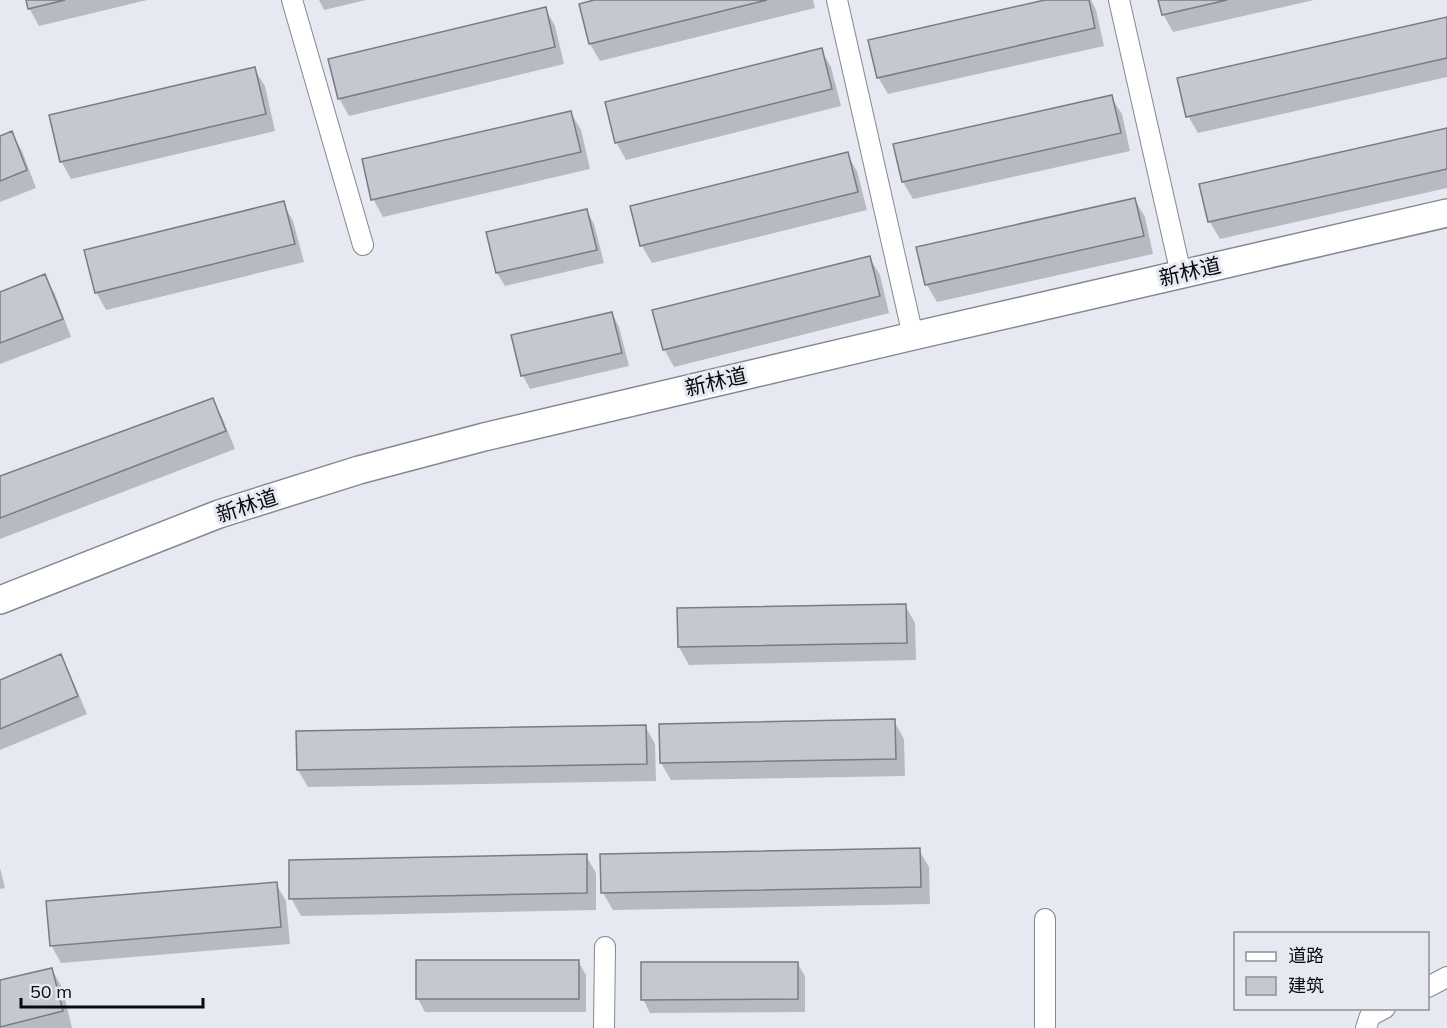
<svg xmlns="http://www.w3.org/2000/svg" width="1447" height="1028" viewBox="0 0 1447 1028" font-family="Mulish,'Noto Sans SC',sans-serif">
<rect width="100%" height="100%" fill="#e6e9f2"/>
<path fill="#0003" d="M27 0H147L39 26 29 8Z
M319 0H366L324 10Z
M601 0H813L815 8 600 61 590 44Z
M1052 0H1091L1096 10 1104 46 888 94 878 77Z
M1160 0H1314L1173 32 1163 14Z
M545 8 555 26 564 64 349 116 339 98Z
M1447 19V77L1198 133 1188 116Z
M821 50 831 67 841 106 626 160 616 142Z
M254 69 265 86 275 131 71 179 61 161Z
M1111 97 1122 114 1130 151 913 199 903 182Z
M571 113 581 130 590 169 383 217 373 199Z
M1447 130V188L1220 239 1210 222 1201 185Z
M12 133 22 151 36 188 0 202V138Z
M847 154 857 171 867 210 652 263 642 246 632 207Z
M1135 200 1145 217 1153 254 937 302 927 285Z
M283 203 293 221 304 262 106 310 96 292Z
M586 210 594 224 604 263 505 286 497 273 488 233Z
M869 257 880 275 889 313 674 367 664 349Z
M45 276 55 294 71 337 0 364V293Z
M612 313 619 327 629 366 530 389 523 376 513 336Z
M212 400 222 417 235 449 0 539V477Z
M905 605 915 623 916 660 689 665 679 647 678 610Z
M60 656 70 674 87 714 0 750V682Z
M894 721 904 739 905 776 671 780 661 763Z
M645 726 655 744 656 781 308 787 298 770Z
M919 850 929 867 930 904 613 910 603 893Z
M586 856 596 873V910L301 916 291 898Z
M0 868 5 888 0 889Z
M276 884 286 901 290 944 61 963 51 945Z
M578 961 586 975V1012H425L418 999Z
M797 963 805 976V1012L650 1013 643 999Z
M52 970 62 987 72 1028H0V982Z"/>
<path fill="#c5c8d1" stroke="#797c83" stroke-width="1.5" d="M26 0H65L28 9Z
M594 0H767L589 44 579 4Z
M1045 0H1089L1095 28 877 78 868 40Z
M1158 0H1227L1162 15Z
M546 7 555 47 338 99 328 59Z
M1447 17V58L1186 117 1177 78Z
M822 48 832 89 615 143 605 102Z
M255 67 266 114 60 162 49 115Z
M1112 95 1121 133 902 182 893 144Z
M571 111 581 152 371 200 362 159Z
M1447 128V169L1208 222 1199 184Z
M12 131 27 170 0 181V136Z
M848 152 858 192 640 246 630 206Z
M1135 198 1144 236 925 285 916 247Z
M284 201 295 244 95 293 84 250Z
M587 209 597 250 496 273 486 232Z
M870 256 880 296 663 350 652 310Z
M45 274 63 319 0 343V292Z
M612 312 622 353 521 376 511 335Z
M213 398 226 431 0 518V476Z
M213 398 226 431 0 518V476Z
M906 604 907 643 678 647 677 608Z
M61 654 78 696 0 729V680Z
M895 719 896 759 660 763 659 724Z
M646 725 647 764 297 770 296 731Z
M920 848 921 887 601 893 600 854Z
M587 854V893L289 899V860Z
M277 882 281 927 50 946 46 901Z
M416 960H579V999H416Z
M641 962H798V999L641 1000Z
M52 968 63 1011 0 1027V980Z"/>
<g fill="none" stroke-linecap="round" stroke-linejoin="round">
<g stroke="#858890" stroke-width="22">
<path id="street" d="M292 0 363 245
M837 0 913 336
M1119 0 1181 274
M1045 919V1028
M1428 987 1447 977
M604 1028 605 947
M1366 1028 1370 1016 1385 1008"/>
</g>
<g stroke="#858890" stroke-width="30">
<path id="secondary" d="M0 600 219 514 359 470 484 437 913 336 1447 213"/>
</g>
<use href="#street" stroke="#fff" stroke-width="20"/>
<use href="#secondary" stroke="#fff" stroke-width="27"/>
</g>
<g text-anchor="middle" stroke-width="6" stroke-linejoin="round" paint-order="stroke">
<g font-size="21" fill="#0a0b0e" stroke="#e6e9f2">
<text transform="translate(1190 272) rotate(-13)" y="7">新林道</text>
<text transform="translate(716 382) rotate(-13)" y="7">新林道</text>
<text transform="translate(247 506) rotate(-18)" y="7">新林道</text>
</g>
</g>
<rect x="1234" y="932" width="195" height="78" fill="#e6e9f2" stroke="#8e9097" stroke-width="1.5"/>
<rect x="1246" y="952" width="30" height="9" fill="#ffffff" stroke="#8e9097" stroke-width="1.5"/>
<text x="1288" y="962" font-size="18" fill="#0a0b0e">道路</text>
<rect x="1246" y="977" width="30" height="18" fill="#c5c8d1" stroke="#8e9097" stroke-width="1.5"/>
<text x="1288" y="992" font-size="18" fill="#0a0b0e">建筑</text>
<path d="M21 998v9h182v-9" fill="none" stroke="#0a0b0e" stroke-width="3"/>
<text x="30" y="998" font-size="18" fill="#0a0b0e" stroke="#e6e9f2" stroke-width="4.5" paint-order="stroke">50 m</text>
</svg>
